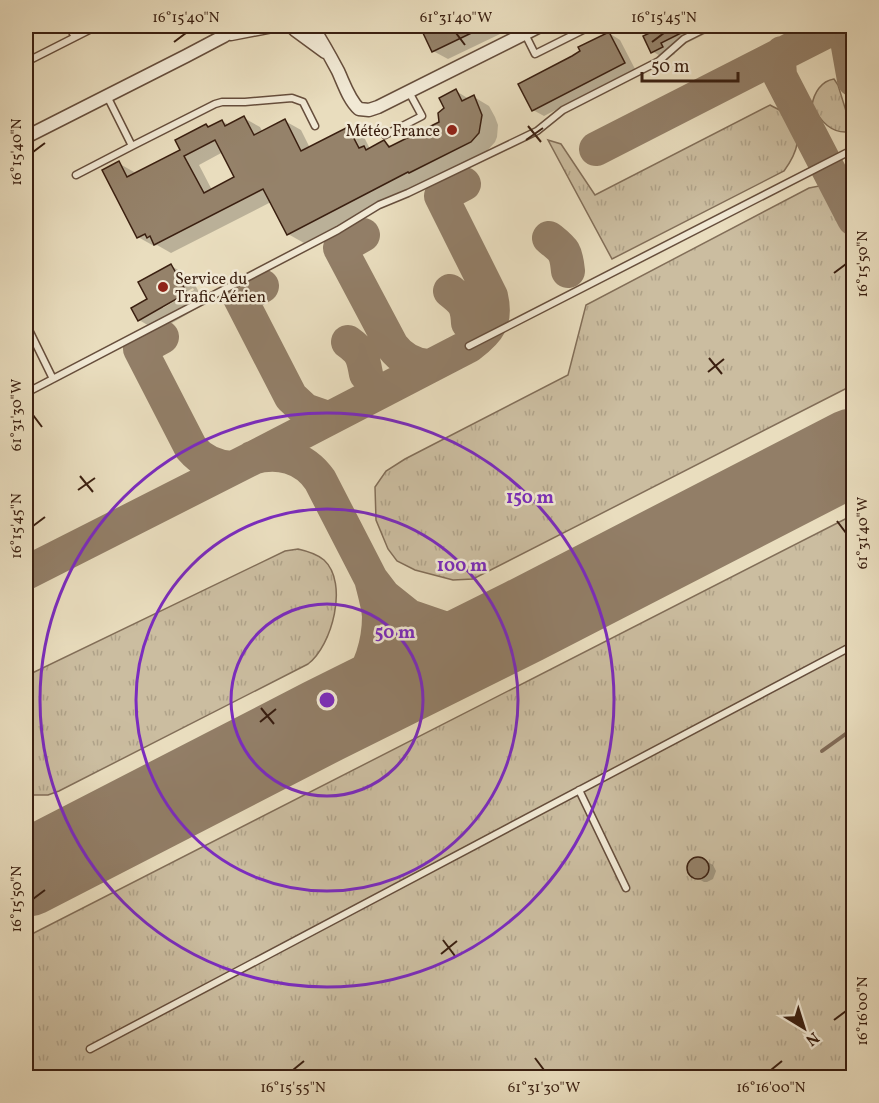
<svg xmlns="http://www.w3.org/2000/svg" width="879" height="1103" viewBox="0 0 879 1103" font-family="Vollkorn,serif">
<defs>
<pattern id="grass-tufts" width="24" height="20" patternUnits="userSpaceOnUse" patternTransform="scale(1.5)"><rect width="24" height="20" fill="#cbbda0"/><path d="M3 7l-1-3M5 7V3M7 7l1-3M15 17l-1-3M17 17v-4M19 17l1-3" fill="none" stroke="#afa289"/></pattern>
</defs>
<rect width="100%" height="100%" fill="#e9ddbe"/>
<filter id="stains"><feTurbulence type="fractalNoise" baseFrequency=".00333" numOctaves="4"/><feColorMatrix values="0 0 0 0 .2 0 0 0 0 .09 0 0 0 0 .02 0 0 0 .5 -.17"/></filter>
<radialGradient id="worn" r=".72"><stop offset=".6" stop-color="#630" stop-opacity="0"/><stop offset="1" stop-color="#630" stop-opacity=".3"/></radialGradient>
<path fill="url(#grass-tufts)" stroke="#826e58" stroke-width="1.5" d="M834 79 838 85 850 124V129L847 132C830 133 819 119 812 105 814 93 821 81 834 79Z
M770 105C775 108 783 111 787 115 805 134 797 153 784 171L612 259 548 140 561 144 595 195Z
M853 166V198C847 186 839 175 853 166Z
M819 186 830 194 853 241V385L473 579 453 580 415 570 397 561 388 549 376 520 375 487 386 471 405 459 568 375 586 305 809 188Z
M853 515V1077L26 1078V937Z
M298 549C307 551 317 554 324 560 349 583 332 646 308 664L59 791 48 795H26V676L285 551Z"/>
<path fill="#0003" fill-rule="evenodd" d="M26 26H37L26 32Z
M437 26H517L448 59 433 51 425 31Z
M658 26H721L673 50 675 54 665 59 652 51 660 29Z
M609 33 620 40 635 69 544 116 533 110 572 57Z
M26 47 30 56 26 58Z
M456 91 469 99 474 97 489 106 495 117 498 125 497 137 495 142 487 151 426 181H424L304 243 288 234 271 202 171 253 157 245 154 246 138 237 118 163 134 172 135 175 182 151 206 126 210 128 222 121 229 125 244 118 260 127 263 133 285 121 301 130 310 148 348 128 364 137 370 149 384 142 393 147 441 123 446 108ZM223 152 236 178 212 190 199 165Z
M171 266 191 277 205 304 158 331 139 320 149 300ZM193 288 194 290 163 308V305Z
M700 858 713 865 716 871 713 879 707 882H704L690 874 688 867 691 861Z"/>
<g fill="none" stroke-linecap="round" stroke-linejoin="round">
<path stroke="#806a55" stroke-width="4" d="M822 751 854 728"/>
<path stroke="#927e67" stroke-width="34" d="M847 26 846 35 854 80
M782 53 779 61 780 76 854 219
M596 149 837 26
M363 235 340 248 392 346C401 358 413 365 428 366
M549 238C564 250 566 251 568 271
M262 286 240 298 291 397 305 410 328 418
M450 291C464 302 467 305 468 323
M162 337 140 349 191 448C202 461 215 467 232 468
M348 342C362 352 363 357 366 374
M252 458C278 450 304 457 320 480L371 579 384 596 409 616 444 628 458 630H491L524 621
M26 573 251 459 469 346C489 331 497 321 491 296L441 196 464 184
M323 721C334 712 346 703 354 692 370 670 379 643 379 616 378 604 374 591 371 579
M26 844 45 847 86 843"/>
<path stroke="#927e67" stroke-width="86" d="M26 874 323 721 524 621 854 451"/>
</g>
<path fill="#95826a" stroke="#3a1f10" stroke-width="1.5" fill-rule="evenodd" d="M434 26H486L432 52 422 31Z
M657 26H695L661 43 663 47 651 53 643 36 658 29Z
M609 32 625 63 532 111 518 84 572 56 580 51 578 47Z
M456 89 462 101 474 95 482 115 479 133 471 142 409 173 408 172 287 235 263 189 154 245 150 236 147 238 145 234 137 238 102 170 119 161 127 177 180 150 175 140 206 124 208 127 222 120 225 126 244 116 254 135 285 119 301 151 348 127 359 148 364 146 366 150 384 140 389 147 439 122 438 113 444 108 439 98ZM215 140 234 177 204 193 184 156Z
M171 264 187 293 138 321 131 308 147 299 138 282Z
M687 868a11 11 0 1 1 22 0a11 11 0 1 1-22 0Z"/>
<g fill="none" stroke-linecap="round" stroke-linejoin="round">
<g stroke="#664e3c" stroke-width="9">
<path id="lane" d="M69 26 75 37
M525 34 535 54 591 26
M26 62 97 26
M107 96 132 146 215 104 222 102H245L292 98 303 102 315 126
M385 135 422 116 409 92
M76 175 132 146
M26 326 29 330 53 379
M469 346 854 149
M26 393 338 230 379 205 408 193 537 131 563 110 659 61 684 39 710 26
M579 790 626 888
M90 1049 854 645"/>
</g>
<g stroke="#664e3c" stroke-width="15">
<path id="street" d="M312 26C321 40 330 56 338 71 344 84 349 100 359 109L369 110 378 107 540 26
M295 30 325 52
M231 34 273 26H283
M26 137 186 56 224 36 239 26"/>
</g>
<use href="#lane" stroke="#f1e9d5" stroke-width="6"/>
<use href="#street" stroke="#f1e9d5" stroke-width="12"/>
</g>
<path fill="none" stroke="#3a1f10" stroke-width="2" d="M456 33 465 45M174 42 186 33M652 42 664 33M528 126 541 142M526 140 543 128M33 152 45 143M834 273 846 264M709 358 722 374M708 372 724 359M33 415 42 427M80 476 93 492M78 490 95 478M837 521 846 533M33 526 45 517M261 708 274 724M260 722 276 709M33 899 45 890M443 940 455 956M441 954 457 941M834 1020 846 1011M535 1058 544 1070M293 1070 304 1061M771 1070 782 1061"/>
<g fill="none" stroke="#7b2cbf" stroke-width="3">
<circle cx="327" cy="700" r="96"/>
<circle cx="327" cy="700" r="191"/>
<circle cx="327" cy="700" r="287"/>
</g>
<g fill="#8f2418" stroke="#f1e9d5" stroke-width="2">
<circle cx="452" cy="130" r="6"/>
<circle cx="163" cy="287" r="6"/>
</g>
<g text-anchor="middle" stroke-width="5" stroke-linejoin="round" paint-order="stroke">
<g font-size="16" fill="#3a1f10" stroke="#f1e9d5" text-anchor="end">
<text x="440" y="136">Météo France</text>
<text x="175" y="284" text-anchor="start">Service du<tspan x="175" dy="18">Trafic Aérien</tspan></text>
</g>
</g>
<circle cx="327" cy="700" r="9" fill="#7b2cbf" stroke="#f1e9d5" stroke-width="3"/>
<g font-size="18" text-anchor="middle" font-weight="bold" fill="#7b2cbf" stroke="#f1e9d5" stroke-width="5" stroke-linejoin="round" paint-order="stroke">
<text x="530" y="503">150 m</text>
<text x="462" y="571">100 m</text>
<text x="395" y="638">50 m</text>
</g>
<rect width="879" height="1103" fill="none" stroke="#e9ddbe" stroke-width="66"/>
<g transform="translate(804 1028) rotate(142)" stroke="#f1e9d5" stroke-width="4.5" paint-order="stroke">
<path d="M0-4.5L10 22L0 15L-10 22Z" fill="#3a1f10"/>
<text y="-9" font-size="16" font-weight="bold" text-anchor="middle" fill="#3a1f10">N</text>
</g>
<path d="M642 72v9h96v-9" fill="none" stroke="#3a1f10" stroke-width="3"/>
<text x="651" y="72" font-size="18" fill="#3a1f10" stroke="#f1e9d5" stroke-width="4.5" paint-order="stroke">50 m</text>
<rect x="33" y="33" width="813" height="1037" fill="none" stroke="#3a1f10" stroke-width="2"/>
<g font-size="15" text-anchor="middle" fill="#3a1f10">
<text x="186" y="22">16°15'40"N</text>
<text x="456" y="22">61°31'40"W</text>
<text x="664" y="22">16°15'45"N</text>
<text transform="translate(16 152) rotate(-90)" y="5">16°15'40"N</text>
<text transform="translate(862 264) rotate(-90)" y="5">16°15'50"N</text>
<text transform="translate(16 415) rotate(-90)" y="5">61°31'30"W</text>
<text transform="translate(16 526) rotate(-90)" y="5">16°15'45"N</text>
<text transform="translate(862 533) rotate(-90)" y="5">61°31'40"W</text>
<text transform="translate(16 899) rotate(-90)" y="5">16°15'50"N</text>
<text transform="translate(862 1011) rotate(-90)" y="5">16°16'00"N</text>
<text x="293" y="1092">16°15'55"N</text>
<text x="544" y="1092">61°31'30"W</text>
<text x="771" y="1092">16°16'00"N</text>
</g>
<rect width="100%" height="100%" filter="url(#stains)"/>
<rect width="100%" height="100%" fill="url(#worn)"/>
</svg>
